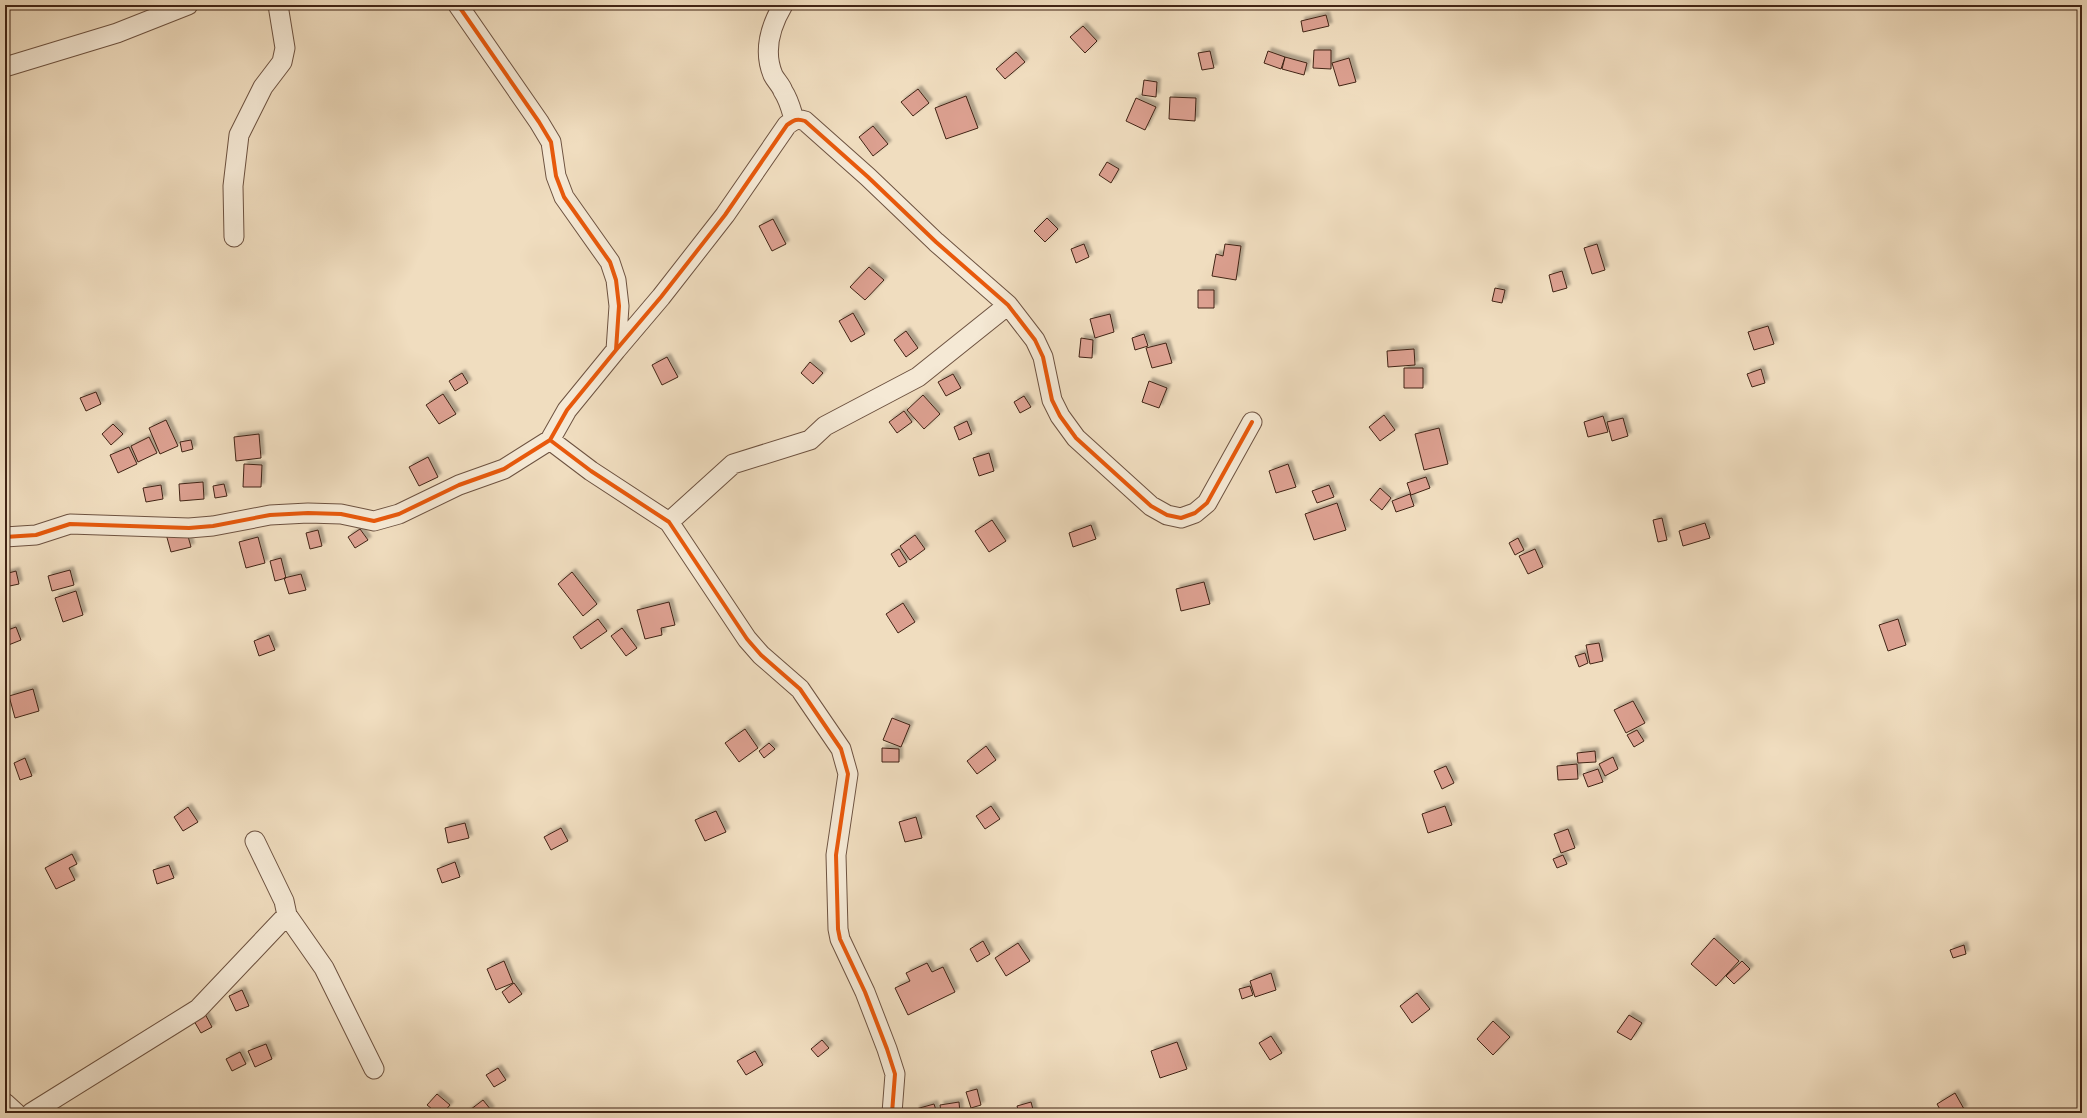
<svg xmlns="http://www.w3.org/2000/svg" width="2087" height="1118" viewBox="0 0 2087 1118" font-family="Vollkorn,serif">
<defs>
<filter id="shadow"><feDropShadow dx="3.5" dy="-3.5" stdDeviation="1" flood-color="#0004"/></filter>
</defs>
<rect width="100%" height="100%" fill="#f0ddbf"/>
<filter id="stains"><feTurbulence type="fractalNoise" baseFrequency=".005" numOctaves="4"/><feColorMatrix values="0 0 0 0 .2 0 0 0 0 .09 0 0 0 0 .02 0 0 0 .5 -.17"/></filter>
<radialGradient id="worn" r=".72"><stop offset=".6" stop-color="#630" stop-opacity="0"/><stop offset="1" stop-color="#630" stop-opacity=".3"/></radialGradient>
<path fill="#dca090" stroke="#412415" filter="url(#shadow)" d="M1326 15 1329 26 1303 32 1301 21Z
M1083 26 1097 41 1085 53 1070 37Z
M1314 50H1331V69L1313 68Z
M1210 51 1214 68 1202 70 1198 53Z
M1268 51 1285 57 1281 69 1264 63Z
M1016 52 1025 62 1005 79 996 69Z
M1285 57 1307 63 1304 75 1282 69Z
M1349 58 1356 82 1339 86 1332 63Z
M1144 80 1157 82 1156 97 1142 95Z
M918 89 929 103 913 116 901 102Z
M966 96 978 128 946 139 935 108Z
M1170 97 1196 98 1195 121 1169 119Z
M1136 98 1156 107 1145 130 1126 121Z
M873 126 888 144 873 156 859 137Z
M1107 162 1119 169 1111 183 1099 175Z
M1047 218 1058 229 1045 242 1034 231Z
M773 219 786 244 772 251 759 226Z
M1084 244 1089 257 1076 263 1071 249Z
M1225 244 1241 246 1236 280 1212 276 1216 254 1223 256Z
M1597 244 1605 270 1592 274 1584 248Z
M869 267 884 280 865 300 850 287Z
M1562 271 1567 288 1553 292 1549 275Z
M1495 288 1505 290 1502 303 1492 301Z
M1198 290H1214V308H1198Z
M853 313 865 334 851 342 839 321Z
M1110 314 1114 332 1095 338 1090 319Z
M1768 326 1774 344 1754 350 1748 332Z
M906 331 918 348 906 357 894 340Z
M1144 334 1148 346 1135 350 1132 338Z
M1081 338 1093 340 1092 358 1079 357Z
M1166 343 1172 363 1152 368 1146 348Z
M1414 349 1415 365 1388 367 1387 351Z
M667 357 678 377 662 385 652 365Z
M810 362 823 373 813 384 801 373Z
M1404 368H1423V388H1404Z
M1761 369 1765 383 1752 387 1747 374Z
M462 373 468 383 455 391 449 381Z
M953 374 961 388 946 396 938 382Z
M1149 381 1167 388 1159 408 1142 402Z
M96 392 101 404 86 411 80 398Z
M443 394 456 414 439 424 426 405Z
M923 395 940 414 924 429 907 410Z
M1024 396 1031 407 1020 413 1014 402Z
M904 411 912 422 897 433 889 422Z
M1384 415 1395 430 1380 441 1369 427Z
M1603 416 1608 432 1588 437 1584 422Z
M1623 418 1628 436 1612 441 1607 422Z
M166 420 178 446 160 454 149 428Z
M967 421 972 434 959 440 954 427Z
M113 424 123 434 111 445 102 434Z
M1439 428 1448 464 1424 470 1415 434Z
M259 434 261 458 236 461 234 437Z
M149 437 157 453 138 462 131 446Z
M191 440 193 449 182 452 180 442Z
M129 447 137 464 118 473 110 455Z
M989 453 994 471 979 476 973 458Z
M428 457 438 477 419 486 409 467Z
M244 464 262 465 261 487H243Z
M1288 464 1296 487 1276 493 1269 471Z
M1426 477 1430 488 1411 495 1407 483Z
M203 482 204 499 180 501 179 484Z
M224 484 227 496 215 498 213 486Z
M161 485 163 499 146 502 143 488Z
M1329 485 1334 497 1317 503 1312 491Z
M1380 488 1391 498 1382 510 1370 500Z
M1410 494 1414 506 1396 512 1392 501Z
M1337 503 1346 530 1314 540 1305 514Z
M1662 518 1667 540 1658 542 1653 520Z
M992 520 1006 541 989 552 975 531Z
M1705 523 1710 538 1683 546 1679 531Z
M1091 525 1096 539 1073 547 1069 533Z
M186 529 191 547 171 552 166 534Z
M360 529 368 540 355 548 348 537Z
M318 530 322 546 310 549 306 533Z
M915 535 925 549 910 560 900 546Z
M258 537 265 563 246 568 239 542Z
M1518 538 1524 550 1515 555 1509 543Z
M899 549 907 562 899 567 891 554Z
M1535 549 1543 567 1528 574 1519 556Z
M281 558 286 578 275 581 270 561Z
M70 570 74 585 52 591 48 576Z
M16 571 19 584 5 587V574Z
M572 572 597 604 583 616 558 584Z
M301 574 306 590 289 594 284 578Z
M1204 582 1210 604 1181 611 1176 589Z
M76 591 83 615 63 622 55 598Z
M669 602 675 625 661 628 662 635 645 639 637 610Z
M903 603 915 622 898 633 886 614Z
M598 619 607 631 581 649 573 637Z
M1898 619 1906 645 1888 651 1879 625Z
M16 627 21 640 6 646 5 631Z
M622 628 637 648 626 656 611 636Z
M269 635 275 650 259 656 254 641Z
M1599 643 1603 661 1590 664 1586 645Z
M1585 653 1588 663 1579 667 1575 656Z
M33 689 39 711 15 718 9 696Z
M1633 701 1645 723 1626 733 1614 710Z
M892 718 910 725 901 747 883 740Z
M745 729 758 748 739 762 725 743Z
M1637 730 1644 741 1634 747 1627 735Z
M769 743 775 749 764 758 759 751Z
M986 746 996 760 977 774 967 761Z
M882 748 899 749V762H882Z
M1595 751 1596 762 1578 763 1577 753Z
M1613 757 1618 769 1605 776 1599 764Z
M25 758 32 776 20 780 14 763Z
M1577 764 1578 779 1558 780 1557 766Z
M1446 766 1454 783 1442 789 1434 771Z
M1598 769 1603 782 1588 787 1583 774Z
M991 806 1000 819 985 829 976 816Z
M1445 806 1452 825 1428 833 1422 814Z
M188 807 198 822 183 831 174 817Z
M716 811 726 832 705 841 695 820Z
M916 817 922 838 905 842 899 822Z
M465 823 469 838 448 843 445 828Z
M561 828 568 841 551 850 544 837Z
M1568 829 1575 848 1561 853 1554 834Z
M72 854 77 864 69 868 75 880 56 889 45 868Z
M1563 855 1567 864 1557 868 1553 859Z
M455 862 460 877 442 883 437 869Z
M169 865 174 878 157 884 153 870Z
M1714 938 1739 961 1716 986 1691 964Z
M983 941 990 954 977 962 970 949Z
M1018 943 1030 961 1006 976 995 958Z
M1964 945 1966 954 1953 958 1950 950Z
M504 961 513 983 496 990 487 969Z
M1742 961 1750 969 1734 984 1726 976Z
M927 963 932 972 943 967 955 992 908 1015 895 988 910 981 906 973Z
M1271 973 1276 990 1255 997 1250 981Z
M514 983 522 994 509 1003 502 992Z
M1250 986 1253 995 1242 999 1239 989Z
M242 990 249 1006 236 1011 229 996Z
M1417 993 1430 1009 1412 1023 1400 1006Z
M205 1014 212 1027 201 1033 194 1021Z
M1629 1015 1642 1023 1631 1040 1617 1032Z
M1493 1021 1510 1037 1493 1055 1477 1039Z
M1271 1036 1282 1053 1270 1060 1259 1043Z
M822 1040 829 1048 818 1057 811 1049Z
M1177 1042 1187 1069 1160 1078 1151 1051Z
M266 1044 272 1059 255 1067 248 1051Z
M755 1051 763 1065 746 1075 737 1061Z
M240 1052 246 1064 232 1071 226 1059Z
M498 1068 506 1080 494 1087 486 1075Z
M977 1089 981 1105 971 1108 966 1092Z
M1955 1093 1964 1109 1957 1113H1942L1937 1104Z
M437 1094 450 1105 443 1113H437L427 1105Z
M483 1100 491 1110 487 1113H466Z
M959 1102 960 1113H941L940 1105Z
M1031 1102 1034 1113H1019L1017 1106Z
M934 1104 937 1113H917L916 1109Z"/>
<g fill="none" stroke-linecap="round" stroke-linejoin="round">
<g stroke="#6d5240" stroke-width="21">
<path id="street" d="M783 5C770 27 763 51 773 75 776 81 781 85 783 91 789 100 791 109 794 119
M5 67 117 33 188 5
M234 237 233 186 239 135 263 87 282 62 285 48 278 5
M616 350 661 297 725 215 787 125C794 120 797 118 805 121L868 177 936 242 1008 305 1035 340 1043 357 1052 400 1060 416 1076 438 1151 506 1167 515 1181 518 1195 513 1207 503 1252 422
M550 440 591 471 669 522 747 639 761 655 800 689 841 749 848 774 836 855 838 929 840 939 865 992 887 1049 895 1074 892 1113
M669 522 733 464 810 440 825 426 918 377 1008 305
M5 537 36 535 70 524 189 528 213 526 270 515 308 513 341 514 374 521 399 514 459 485 504 469 550 440 567 410 616 350 619 306 616 280 610 262 564 197 556 176 551 142 539 122 458 5
M255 841 284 901 287 915 324 968 374 1069
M5 1103 16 1113
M31 1113 198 1009 287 915"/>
</g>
<use href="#street" stroke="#f5e9d5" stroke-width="19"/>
<g stroke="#f5e9d5" stroke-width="6">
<path id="cycleway" d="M616 350 661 297 725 215 787 125C794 120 797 118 805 121L868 177 936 242 1008 305 1035 340 1043 357 1052 400 1060 416 1076 438 1151 506 1167 515 1181 518 1195 513 1207 503 1252 422
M550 440 591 471 669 522 747 639 761 655 800 689 841 749 848 774 836 855 838 929 840 939 865 992 887 1049 895 1074 892 1113
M5 537 36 535 70 524 189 528 213 526 270 515 308 513 341 514 374 521 399 514 459 485 504 469 550 440 567 410 616 350 619 306 616 280 610 262 564 197 556 176 551 142 539 122 458 5"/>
</g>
<use href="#cycleway" stroke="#e8590c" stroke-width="4"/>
</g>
<rect width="2087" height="1118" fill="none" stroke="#f0ddbf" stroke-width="20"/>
<rect x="6" y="6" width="2075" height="1106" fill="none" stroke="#412415" stroke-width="2"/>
<rect x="10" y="10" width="2067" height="1098" fill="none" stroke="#412415"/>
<rect width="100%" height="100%" filter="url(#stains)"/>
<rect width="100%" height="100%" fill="url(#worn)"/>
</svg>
